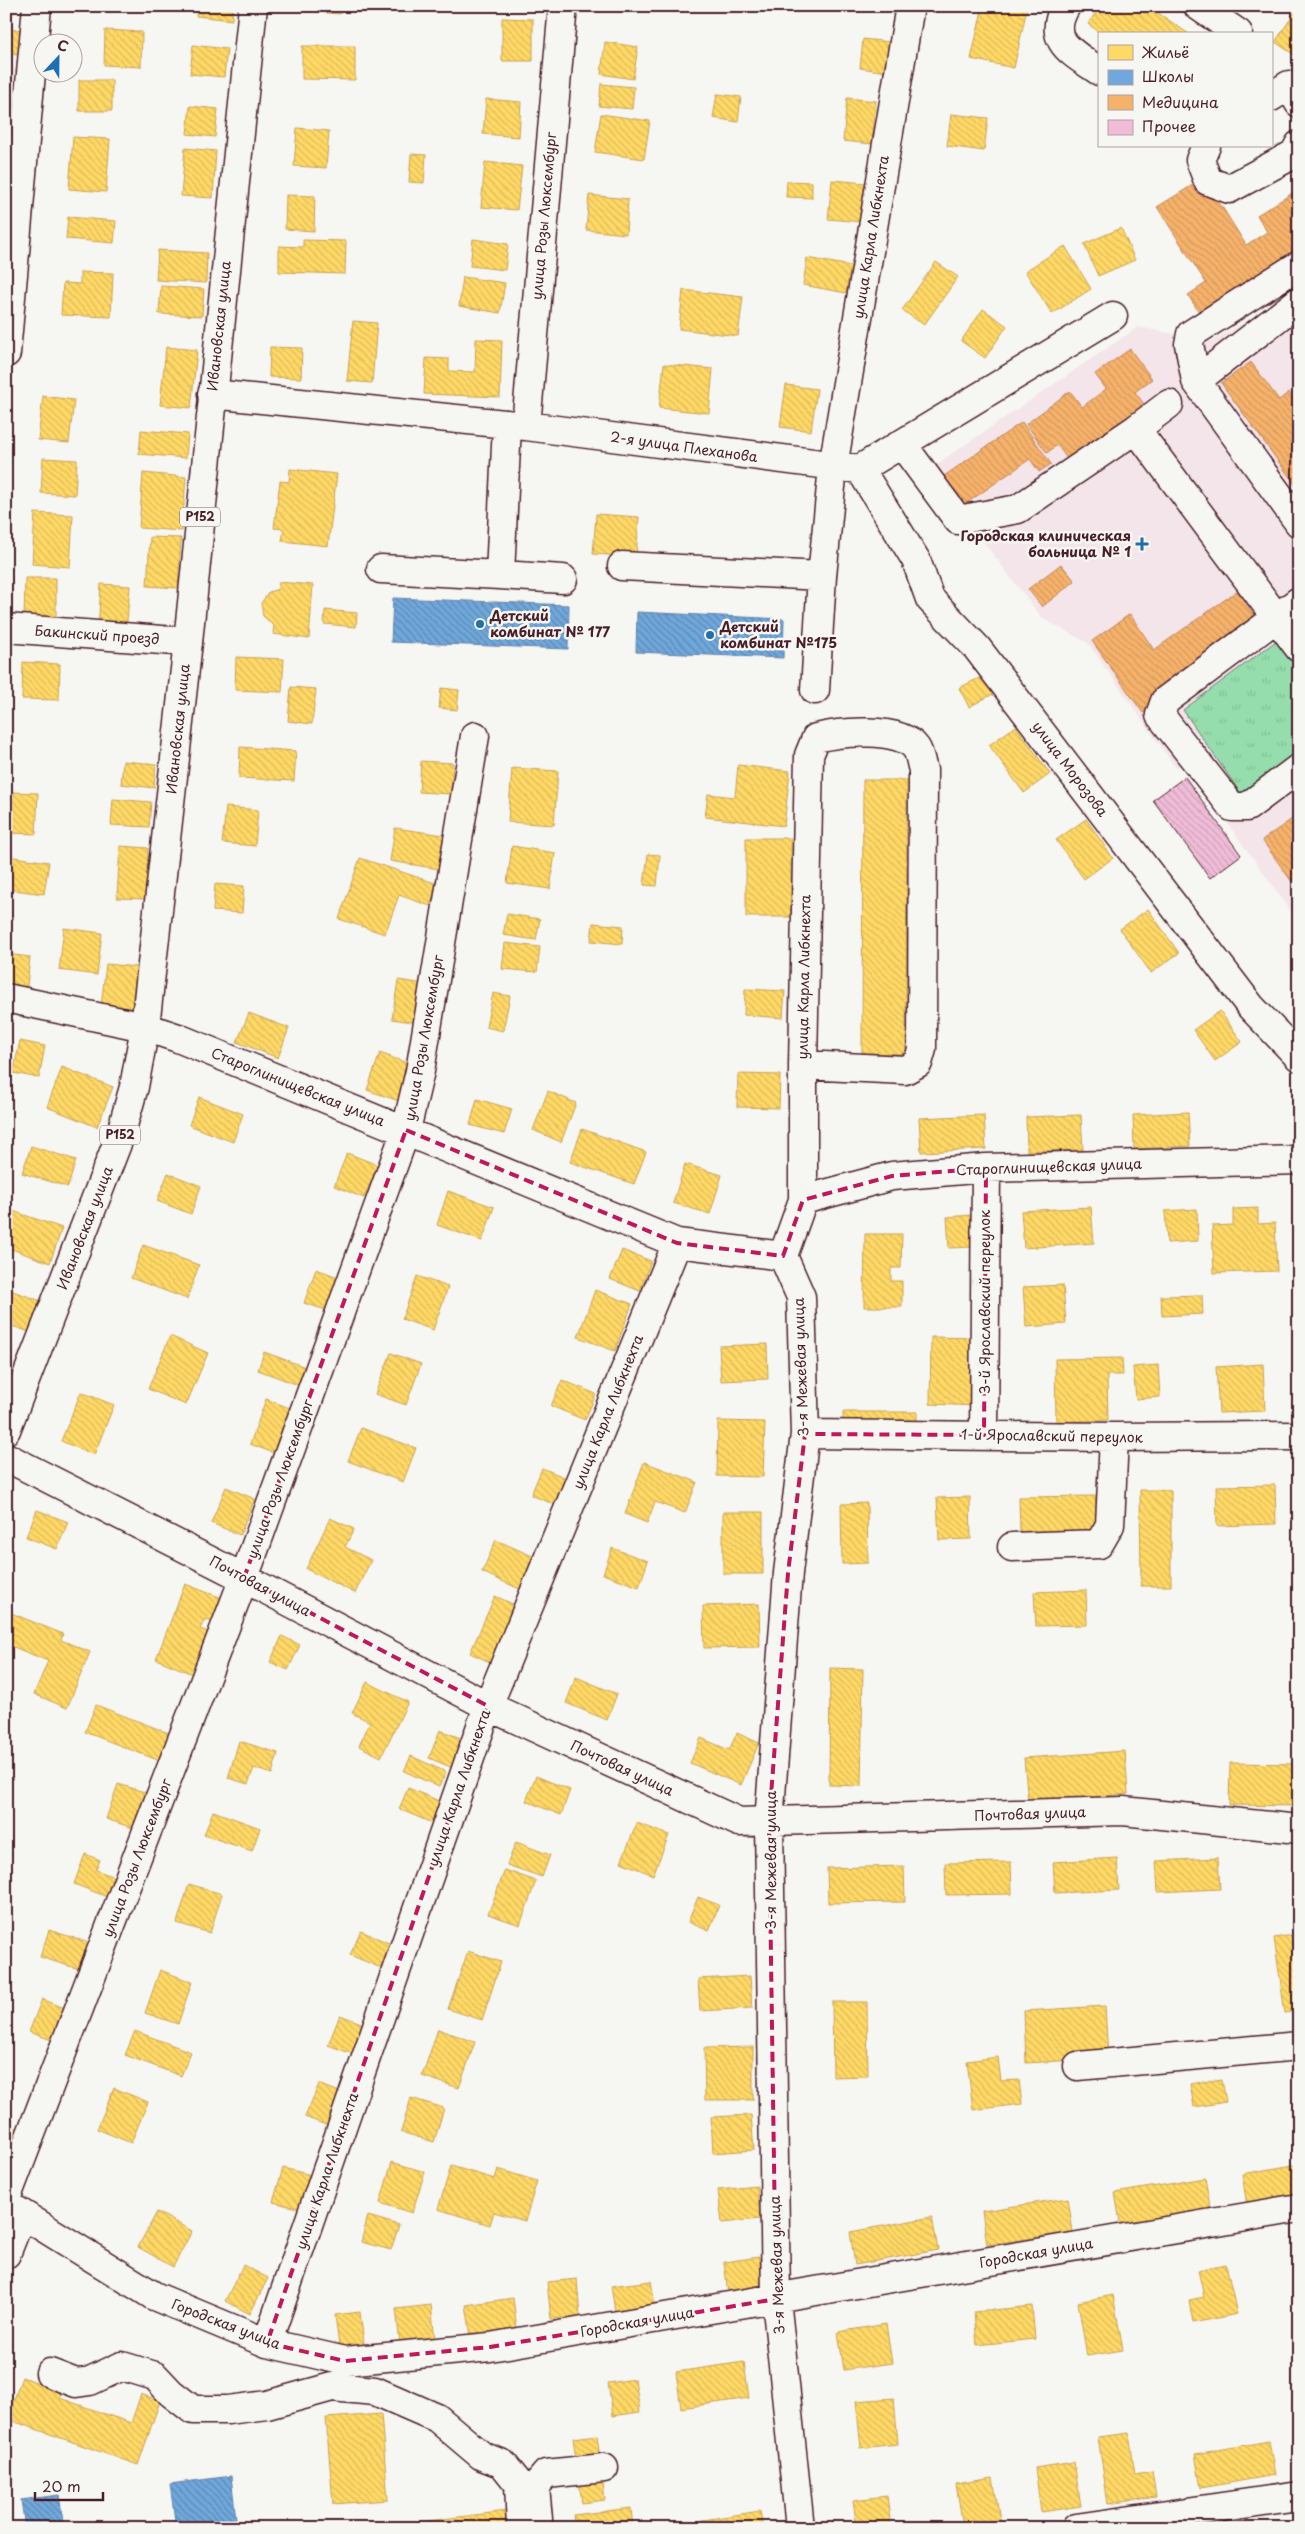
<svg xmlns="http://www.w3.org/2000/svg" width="1305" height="2534" viewBox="0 0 1305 2534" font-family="'Playpen Sans',sans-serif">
<defs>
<pattern id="park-tufts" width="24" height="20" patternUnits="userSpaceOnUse" patternTransform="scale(1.25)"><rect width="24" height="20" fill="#95ddac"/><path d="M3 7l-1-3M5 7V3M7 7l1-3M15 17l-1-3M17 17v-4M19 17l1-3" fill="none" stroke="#82bd94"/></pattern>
<pattern id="homes-back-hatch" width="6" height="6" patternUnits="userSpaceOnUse" patternTransform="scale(1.25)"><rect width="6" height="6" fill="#ffd966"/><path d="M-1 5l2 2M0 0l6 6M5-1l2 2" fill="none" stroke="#dcba59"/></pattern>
<pattern id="schools-back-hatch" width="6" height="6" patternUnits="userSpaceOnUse" patternTransform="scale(1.25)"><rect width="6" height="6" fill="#6fa8dc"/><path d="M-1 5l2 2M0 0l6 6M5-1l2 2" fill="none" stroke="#5d88b3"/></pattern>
<pattern id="health-back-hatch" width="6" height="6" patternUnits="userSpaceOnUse" patternTransform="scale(1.25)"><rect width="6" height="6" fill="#f6b26b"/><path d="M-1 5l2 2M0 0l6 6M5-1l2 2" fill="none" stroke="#d4995d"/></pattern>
<pattern id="building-back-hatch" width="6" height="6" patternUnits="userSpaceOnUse" patternTransform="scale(1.25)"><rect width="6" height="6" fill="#f0bcd8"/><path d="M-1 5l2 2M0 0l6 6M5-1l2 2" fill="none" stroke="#cfa1ba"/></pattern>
</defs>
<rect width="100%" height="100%" fill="#f6f6f2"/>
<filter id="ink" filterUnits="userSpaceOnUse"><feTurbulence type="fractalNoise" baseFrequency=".02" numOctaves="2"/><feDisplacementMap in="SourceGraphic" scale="10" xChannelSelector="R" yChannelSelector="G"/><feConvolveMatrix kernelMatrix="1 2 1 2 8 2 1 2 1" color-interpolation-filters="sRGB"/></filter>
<g filter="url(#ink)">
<path fill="#f4e5ea" d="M1299 291V922L1184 763 1176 768 1088 643 1042 618 928 470 1138 327 1211 341Z"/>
<path fill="url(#park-tufts)" stroke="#707e6c" d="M1299 624V764L1248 804 1183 710Z"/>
<path fill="url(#homes-back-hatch)" stroke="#c9a154" d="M197 6H233L232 20 196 16Z
M307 6H341L340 14 307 11Z
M983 6 1027 8 1014 68 971 59Z
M1100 6H1148L1189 34H1102L1088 24Z
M1299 6V58L1275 42Z
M502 18 533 19V61H502Z
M34 29V54L6 55V30Z
M105 30 142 32 141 67 104 65Z
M863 39 890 42 887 72 860 68Z
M605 42 638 47 633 79 601 74Z
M193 45 227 49 224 77 190 74Z
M302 46H355V80L302 79Z
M79 80H112V111H79Z
M601 84 634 87 632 109 599 106Z
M717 94 741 97 738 122 713 118Z
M847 98 876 101 872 144 843 141Z
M486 99 521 102 519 137 483 134Z
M190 106 218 109 215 137 187 134Z
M601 114 650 121 644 159 595 152Z
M951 114 988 118 984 151 947 146Z
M6 116 29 117 27 164 6 163Z
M297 128 329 131 326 168 294 166Z
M73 137 110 139 106 192 69 189Z
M185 148 216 151 213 198 181 196Z
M411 154 426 155 424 183 409 182Z
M485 162 522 166 517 210 481 207Z
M832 180 866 183 862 222 828 219Z
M787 181 812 182V198L786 197Z
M286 195 315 196 314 231 285 229Z
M589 195 628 199 626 234 586 230Z
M68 217 116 221 114 243 66 239Z
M1121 228 1135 260 1098 276 1084 244Z
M473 239 508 244 505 270 470 266Z
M303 240 346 241 345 274 279 272V246L303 247Z
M1065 246 1091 289 1052 314 1025 271Z
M158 250 207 253 206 283 156 280Z
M807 258 851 266 846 293 803 285Z
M936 262 958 277 924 325 902 310Z
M80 272 113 273 111 317 61 315 63 283 80 284Z
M463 277 505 283 500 313 459 306Z
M161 286 204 289 202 316 159 314Z
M683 290 743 297 738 336 679 329Z
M983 309 1007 326 985 358 961 341Z
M353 321 377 323 372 383 347 381Z
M476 339 502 340 500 397 424 394 426 358 449 359V371L475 372Z
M166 347 197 350 191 408 160 405Z
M270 347 302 348 301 378 269 377Z
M6 358H10L7 407H6Z
M664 364 713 369 709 413 659 408Z
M786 385 817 389 811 431 780 427Z
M43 396 74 400 69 443 38 440Z
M141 430 188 434 186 458 139 454Z
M43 458 77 460 75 495 41 493Z
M290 469 337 474 328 546 282 541 284 529 274 528 280 481 289 482Z
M143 473 186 477 182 531 139 528Z
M35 513 73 515 70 567 32 564Z
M596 514 639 517 636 557 593 554Z
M150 537 181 538 178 588 147 586Z
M25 578H56V623H24Z
M279 582 313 585 309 639 273 634 274 626 263 616 261 603 269 592 278 589Z
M101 584 130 586 126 632 98 630Z
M325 610 357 613 356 627 324 624Z
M236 657 284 659 282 692 235 690Z
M23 662 60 664 59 700 22 699Z
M983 676 993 694 969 707 959 688Z
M291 687 316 689 312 724 288 721Z
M441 688 459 690 457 710 439 708Z
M1016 726 1050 774 1024 793 989 745Z
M240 747 296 751 294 781 239 778Z
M123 761 156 764 154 788 121 784Z
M421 761 453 763 451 794 419 792Z
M738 765 790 771 784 826 705 817 708 794 735 797Z
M512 768 558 771 554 825 508 822Z
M863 780H907L906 1054 862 1053Z
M11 792 38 793 36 834 9 833Z
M113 799 151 802 149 827 111 825Z
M226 807 258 810 255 846 222 843Z
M1086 819 1113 858 1084 879 1056 840Z
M395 828 444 835 439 869 390 861Z
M746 838H791V917H746Z
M120 846 148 848 146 899 117 898Z
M512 846 555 853 550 889 507 883Z
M648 854 660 855 657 886 644 885Z
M7 856 49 862 44 894 6 889Z
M360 858 438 884 430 906 399 895 385 934 339 919Z
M215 884 244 886 242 913 213 911Z
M1148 909 1179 953 1151 973 1120 929Z
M507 914 540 919 536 940 503 935Z
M593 923 623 926 622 944 591 941Z
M64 928 102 933 97 975 59 970Z
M505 943 540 947 537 972 502 969Z
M6 954 30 957 26 996 6 994Z
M106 964 137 967 132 1010 101 1006Z
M398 980 425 984 418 1023 392 1019Z
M745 989 785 991 783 1018 744 1015Z
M493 993 510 996 503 1031 486 1027Z
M1220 1011 1242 1042 1215 1061 1193 1030Z
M249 1013 289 1028 278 1058 237 1042Z
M20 1041 45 1046 39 1078 13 1073Z
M380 1053 415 1066 402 1102 367 1090Z
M62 1067 113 1087 97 1127 47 1107Z
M738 1074 780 1075 779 1108 737 1107Z
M548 1091 576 1103 561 1142 533 1130Z
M199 1097 243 1114 233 1142 189 1125Z
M477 1099 512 1109 504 1134 470 1125Z
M1188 1112 1190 1146 1134 1149 1133 1115Z
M984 1115 986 1149 921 1152 919 1118Z
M1081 1115 1083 1150 1027 1151 1026 1117Z
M582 1129 646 1152 634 1184 570 1162Z
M31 1146 76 1160 68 1187 22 1173Z
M347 1153 378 1165 364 1198 334 1186Z
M685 1164 722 1175 710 1214 673 1203Z
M168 1173 201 1186 191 1214 157 1201Z
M448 1191 494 1207 482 1241 437 1225Z
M1091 1207 1094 1243 1024 1248 1021 1211Z
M1258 1208V1224L1275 1223 1277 1271 1214 1273 1212 1226 1233 1225V1209Z
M1197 1209 1198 1241 1167 1243 1165 1211Z
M10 1210 62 1228 50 1263 6 1247V1222Z
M972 1215 974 1247 949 1248 947 1217Z
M865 1234H902L901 1268H891V1281H902V1307H864Z
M143 1245 199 1265 187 1299 131 1278Z
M622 1250 651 1261 640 1291 610 1279Z
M316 1269 341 1278 329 1311 304 1303Z
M417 1276 448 1287 433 1330 402 1319Z
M1063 1285 1066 1324 1026 1327 1023 1287Z
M10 1290 41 1301 30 1332 6 1324V1299Z
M595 1290 632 1304 615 1351 578 1337Z
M1202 1295 1203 1314 1162 1316 1161 1296Z
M1294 1325H1299V1377H1294Z
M170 1336 208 1353 186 1405 148 1389Z
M931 1337 979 1338 977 1406 930 1404Z
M767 1344 768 1379 721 1381 719 1346Z
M264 1352 308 1368 301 1386 258 1370Z
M391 1353 421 1364 406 1405 375 1394Z
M1122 1358 1123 1375H1107L1108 1420 1056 1422 1055 1359Z
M1263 1364 1265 1411 1219 1413 1216 1367Z
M1158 1365 1160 1397 1136 1399 1133 1367Z
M562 1380 596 1394 585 1420 551 1406Z
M81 1392 114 1405 94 1455 61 1441Z
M266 1399 295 1410 279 1455 250 1444Z
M843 1412H917V1436H843Z
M718 1421 765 1422 763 1477 717 1476Z
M361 1428 416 1448 403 1482 348 1461Z
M644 1462 697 1482 685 1513 655 1502 647 1523 625 1514Z
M542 1468 569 1479 558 1506 531 1495Z
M1275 1485 1276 1524 1217 1526 1216 1486Z
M226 1487 255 1499 240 1535 211 1523Z
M1140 1490H1171V1586H1141Z
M1096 1496V1532L1020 1533 1019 1497Z
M970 1497 971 1539 939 1540 937 1498Z
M867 1503 868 1563 842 1564 841 1504Z
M37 1510 68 1522 57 1549 26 1537Z
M723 1512H763V1574H723Z
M330 1518 354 1529 345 1547 371 1560 355 1593 306 1569Z
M496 1540 539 1559 524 1591 482 1572Z
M612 1548 648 1561 639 1587 603 1574Z
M185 1584 225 1599 215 1623 205 1619 200 1629 211 1633 195 1675 156 1659Z
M1086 1590 1087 1625 1036 1626 1034 1592Z
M495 1596 528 1611 503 1668 470 1653Z
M759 1604 760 1647 704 1648 703 1606Z
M6 1611 63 1634 61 1640 90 1652 67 1708 34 1694 48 1661 6 1644Z
M282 1636 300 1645 288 1670 270 1662Z
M830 1668 863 1669 861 1786 829 1785Z
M576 1677 617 1694 607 1720 566 1703Z
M367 1682 408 1702 381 1757 359 1746 370 1722 352 1713Z
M96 1705 171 1734 160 1761 85 1732Z
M440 1730 471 1742 460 1771 429 1758Z
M737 1733 759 1743 741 1785 690 1763 701 1738 729 1750Z
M239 1741 278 1753 272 1774 254 1768 248 1784 228 1778Z
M1125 1751 1128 1794 1028 1802 1024 1758Z
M411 1756 446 1772 439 1787 404 1771Z
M1230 1763 1299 1764V1806L1229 1805Z
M536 1776 570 1790 561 1815 526 1801Z
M118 1784 148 1793 136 1829 106 1819Z
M408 1788 449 1805 439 1826 399 1809Z
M213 1811 260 1828 252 1851 204 1835Z
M637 1823 669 1835 653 1875 621 1862Z
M516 1842 550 1855 542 1877 507 1865Z
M85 1854 100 1860 96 1870 117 1878 110 1898 74 1884Z
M1117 1858 1119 1890 1055 1893 1053 1862Z
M1218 1858 1220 1889 1158 1892 1156 1861Z
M1011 1862 1012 1894 946 1895 945 1863Z
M904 1866 905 1902 828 1903 827 1868Z
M505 1870 536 1881 520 1925 488 1914Z
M189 1884 222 1894 210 1933 177 1923Z
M698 1897 719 1905 709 1931 688 1922Z
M49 1930 93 1944 85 1971 40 1957Z
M361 1931 391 1944 381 1968 350 1955Z
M1299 1934V2011L1285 2013 1274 1938Z
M468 1951 501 1962 482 2020 448 2009Z
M160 1970 192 1982 178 2024 145 2013Z
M750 1976 752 2008 700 2011 698 1979Z
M42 1999 72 2011 60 2043 29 2032Z
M832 2002H867L868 2076 833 2077Z
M1105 2006 1108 2058 1026 2063 1024 2011Z
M340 2015 369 2026 358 2056 328 2045Z
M438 2029 475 2042 459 2088 422 2076Z
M135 2031 191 2052 181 2076 125 2055Z
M753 2047V2100H705L704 2048Z
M998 2057 1001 2081 1019 2080 1022 2104 973 2110 967 2061Z
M1222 2079 1226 2102 1194 2107 1190 2084Z
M319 2084 342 2093 328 2126 305 2117Z
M114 2088 148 2102 131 2143 97 2129Z
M411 2098 444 2108 434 2142 401 2132Z
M751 2115 754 2150 713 2153 711 2117Z
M6 2122 23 2132 6 2159Z
M392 2162 425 2172 412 2213 380 2203Z
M1299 2164V2197L1247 2206 1242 2174Z
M451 2166 495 2179 498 2169 537 2181 525 2221 494 2212 490 2225 438 2209Z
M283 2168 311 2175 301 2209 273 2202Z
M1205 2178 1211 2212 1121 2228 1115 2193Z
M757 2186 760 2219 722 2223 718 2190Z
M1068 2198 1073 2232 987 2245 982 2211Z
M157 2212 192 2231 173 2267 138 2247Z
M368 2216 399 2225 391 2250 361 2242Z
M932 2217 938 2250 855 2265 850 2232Z
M759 2257 765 2297 729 2302 724 2262Z
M1226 2264 1237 2314 1193 2323 1189 2300 1204 2297 1198 2270Z
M243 2265 268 2278 250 2314 225 2301Z
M577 2279 580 2317 551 2319 547 2282Z
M651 2281 656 2312 616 2318 611 2286Z
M1113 2295 1123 2350 1087 2356 1078 2302Z
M513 2298 517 2329 471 2336 466 2305Z
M431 2305 435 2339 400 2344 396 2309Z
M1032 2306 1035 2339 977 2345 974 2312Z
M360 2312 365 2351 340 2354 335 2315Z
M886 2324 892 2363 844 2370 838 2332Z
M744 2362 749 2398 681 2408 676 2372Z
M22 2377 62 2391 60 2398 131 2423 141 2394 160 2401 138 2465 7 2419Z
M635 2379 640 2412 613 2416 608 2383Z
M894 2398 898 2444 861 2448 856 2401Z
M381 2414 388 2500 333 2504 326 2418Z
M1129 2433 1135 2474 1152 2471 1156 2497 1108 2504 1098 2437Z
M597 2435 605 2500 582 2503 573 2438Z
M1269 2441 1275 2475 1201 2488 1195 2454Z
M1074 2462 1081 2506 1041 2512 1035 2468Z
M993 2478 1000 2520 963 2526 956 2484Z
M887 2496 891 2528H857L853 2500Z
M538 2507 540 2528H372Z
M631 2508 633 2528H575L573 2515Z
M760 2511 763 2528H705L703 2520Z"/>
<path fill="url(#schools-back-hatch)" stroke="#647fa7" d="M393 598 569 605 568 649 391 642Z
M637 612 784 619 783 658 636 652Z
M231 2476 237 2528H176L170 2484Z
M59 2495 64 2528H25L21 2500Z"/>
<path fill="url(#health-back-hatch)" stroke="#c28658" d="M1204 178 1246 245 1267 232 1257 215 1299 189V250L1235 290 1211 331 1188 295 1206 283 1157 207Z
M1130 349 1152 379 1135 392 1156 420 1082 479 1057 445 1047 453 1026 424 1070 391 1082 407 1106 389 1095 374Z
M1251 362 1279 400 1289 392 1299 406V490L1221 383Z
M1022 422 1051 464 1039 472 1030 459 964 505 944 476Z
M1061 564 1075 581 1042 607 1028 589Z
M1237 591 1263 628 1143 713 1092 641 1130 614 1154 650Z
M1299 814V877L1292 882 1262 840Z"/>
<path fill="url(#building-back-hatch)" stroke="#4a1f2b" d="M1185 777 1241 855 1210 878 1153 800Z"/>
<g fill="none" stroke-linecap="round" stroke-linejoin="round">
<g stroke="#4a1f2b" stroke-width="31">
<path id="minor" d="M1066 6C1045 41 1073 53 1099 71
M1198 6 1238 33
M1271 97 1289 85 1299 103
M1206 146 1200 160 1208 181 1229 189 1294 154 1299 145
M1299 265 1191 334 1189 344 1196 381 1299 523
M6 353 37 6
M1196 381 1299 301
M212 394 526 426 860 469 1113 316
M526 426 563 6
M1136 429 1299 648
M902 444 958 520 1018 509 1136 429 1169 404
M860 469 916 560 930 599 977 648 1251 1007 1299 1057
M622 566 822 576
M381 569 500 575 507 424
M500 575 563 579
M1299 601 1165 701 1160 715 1232 807H1247L1299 768
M6 628 188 642
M815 690 822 576 833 467 910 6
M6 998 145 1027 178 1038 677 1243 783 1256
M803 1200 892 1176 986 1168 1299 1160
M805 1434 1114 1437 1299 1436
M984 1435 986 1168
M6 1457 244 1578 488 1706 739 1822 1123 1811 1299 1829
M1012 1547 1099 1544 1110 1525 1114 1437
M1078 2066 1299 2046
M6 2199 244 1578 406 1130 420 1071 475 736
M6 2204 154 2296 267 2343 345 2361 490 2347 1299 2208
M6 2254 22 2214
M267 2343 488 1706 677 1243
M50 2373 76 2383 90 2381 122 2366 155 2376 171 2393 193 2410H228L267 2405 332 2387 375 2391 437 2418 482 2456 503 2464 519 2484 521 2528
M538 2519 535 2487 546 2474 604 2468
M800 2528 776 2299 769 1822 788 1573 805 1434 801 1297 783 1256 803 1200V1065L809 755 816 738C839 732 900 726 916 748 920 754 921 764 923 770L922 1049 918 1063 905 1070 803 1065"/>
</g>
<g stroke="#4a1f2b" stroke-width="31">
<path id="major" d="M6 1430 120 1136 134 1087 145 1027 188 642 253 6
M1076 2528 1299 2496"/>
</g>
<use href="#minor" stroke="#f6f6f2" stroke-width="28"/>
<use href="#major" stroke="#f6f6f2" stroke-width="28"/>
</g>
</g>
<path fill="none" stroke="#c2185b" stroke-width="4" stroke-dasharray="10 6" stroke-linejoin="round" d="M406 1130 677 1243 783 1256 803 1200 892 1176 986 1168 984 1435 805 1434 788 1573 769 1822 776 2299 490 2347 345 2361 267 2343 488 1706 244 1578Z"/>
<g fill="#1f6fb2" stroke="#f6f6f2" stroke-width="2">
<path d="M1139.5 536.5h5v5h5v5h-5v5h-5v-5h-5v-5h5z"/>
<circle cx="480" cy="624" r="5"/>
<circle cx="710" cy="635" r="5"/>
</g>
<g text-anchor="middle" stroke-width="5" stroke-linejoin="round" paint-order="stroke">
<g fill="#f6f6f2" stroke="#7e6067" stroke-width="1">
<rect x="180" y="507.5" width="40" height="19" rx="4"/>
<rect x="100" y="1125.5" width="40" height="19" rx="4"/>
</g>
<g font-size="12" font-weight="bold" fill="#4a1f2b">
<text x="200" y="521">Р152</text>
<text x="120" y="1139">Р152</text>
</g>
<g font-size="14" fill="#4a1f2b" stroke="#f6f6f2">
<text transform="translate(544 216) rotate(-85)" y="5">улица Розы Люксембург</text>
<text transform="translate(871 237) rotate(-81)" y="5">улица Карла Либкнехта</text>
<text transform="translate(219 326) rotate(-84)" y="5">Ивановская улица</text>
<text transform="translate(684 447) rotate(8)" y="5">2-я улица Плеханова</text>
<text transform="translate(97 635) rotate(4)" y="5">Бакинский проезд</text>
<text transform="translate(178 729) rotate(-84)" y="5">Ивановская улица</text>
<text transform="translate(1070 769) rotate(53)" y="5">улица Морозова</text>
<text transform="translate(804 977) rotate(-89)" y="5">улица Карла Либкнехта</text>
<text transform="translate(424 1038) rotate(-80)" y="5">улица Розы Люксембург</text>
<text transform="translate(298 1087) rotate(22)" y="5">Староглинищевская улица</text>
<text transform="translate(1049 1167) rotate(-2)" y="5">Староглинищевская улица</text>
<text transform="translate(85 1228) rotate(-69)" y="5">Ивановская улица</text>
<text transform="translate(985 1302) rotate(-90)" y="5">3-й Ярославский переулок</text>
<text transform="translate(801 1367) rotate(-92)" y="5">3-я Межевая улица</text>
<text transform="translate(608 1412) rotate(-68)" y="5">улица Карла Либкнехта</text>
<text transform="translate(1052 1436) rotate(1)" y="5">1-й Ярославский переулок</text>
<text transform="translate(280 1479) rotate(-70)" y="5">улица Розы Люксембург</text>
<text transform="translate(260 1586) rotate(28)" y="5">Почтовая улица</text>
<text transform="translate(622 1768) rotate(25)" y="5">Почтовая улица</text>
<text transform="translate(459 1788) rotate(-71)" y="5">улица Карла Либкнехта</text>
<text transform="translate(1030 1814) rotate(-2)" y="5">Почтовая улица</text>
<text transform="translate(137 1858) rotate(-69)" y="5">улица Розы Люксембург</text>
<text transform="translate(771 1860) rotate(-90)" y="5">3-я Межевая улица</text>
<text transform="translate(327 2171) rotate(-71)" y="5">улица Карла Либкнехта</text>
<text transform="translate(1036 2253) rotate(-10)" y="5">Городская улица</text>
<text transform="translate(777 2265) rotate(-92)" y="5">3-я Межевая улица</text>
<text transform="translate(637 2322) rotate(-10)" y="5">Городская улица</text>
<text transform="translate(226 2324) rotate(21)" y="5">Городская улица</text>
</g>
<g font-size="14" font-weight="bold" fill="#4a1f2b" stroke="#f6f6f2" text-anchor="start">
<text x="1131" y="541" text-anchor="end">Городская клиническая<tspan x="1131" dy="16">больница № 1</tspan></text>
<text x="490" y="621">Детский<tspan x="490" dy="16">комбинат № 177</tspan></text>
<text x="720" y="632">Детский<tspan x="720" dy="16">комбинат №175</tspan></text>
</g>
</g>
<rect width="1305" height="2534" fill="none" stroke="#f6f6f2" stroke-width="25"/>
<rect x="12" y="12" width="1280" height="2509" fill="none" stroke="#4a1f2b" stroke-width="2" filter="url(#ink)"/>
<rect x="1098" y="32" width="175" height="115" fill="#f6f6f2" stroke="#b1a0a2"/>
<rect x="1108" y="45" width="25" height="15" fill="#ffd966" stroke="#b1a0a2"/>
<text x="1142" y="58" font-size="15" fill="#4a1f2b">Жильё</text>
<rect x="1108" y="70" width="25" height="15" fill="#6fa8dc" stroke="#b1a0a2"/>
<text x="1142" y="82" font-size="15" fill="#4a1f2b">Школы</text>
<rect x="1108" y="95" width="25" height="15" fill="#f6b26b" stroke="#b1a0a2"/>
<text x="1142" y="108" font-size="15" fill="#4a1f2b">Медицина</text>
<rect x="1108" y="120" width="25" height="15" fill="#f0bcd8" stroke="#b1a0a2"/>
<text x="1142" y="132" font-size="15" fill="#4a1f2b">Прочее</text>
<g transform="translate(58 58) rotate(22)"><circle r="24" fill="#f6f6f2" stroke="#b1a0a2"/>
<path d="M0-4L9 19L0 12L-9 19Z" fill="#1f6fb2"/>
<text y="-8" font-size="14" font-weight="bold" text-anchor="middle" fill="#4a1f2b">С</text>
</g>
<path d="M35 2492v8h68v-8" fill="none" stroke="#4a1f2b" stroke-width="2.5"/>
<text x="42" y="2492" font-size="15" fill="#4a1f2b" stroke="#f6f6f2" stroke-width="4" paint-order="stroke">20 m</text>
</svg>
